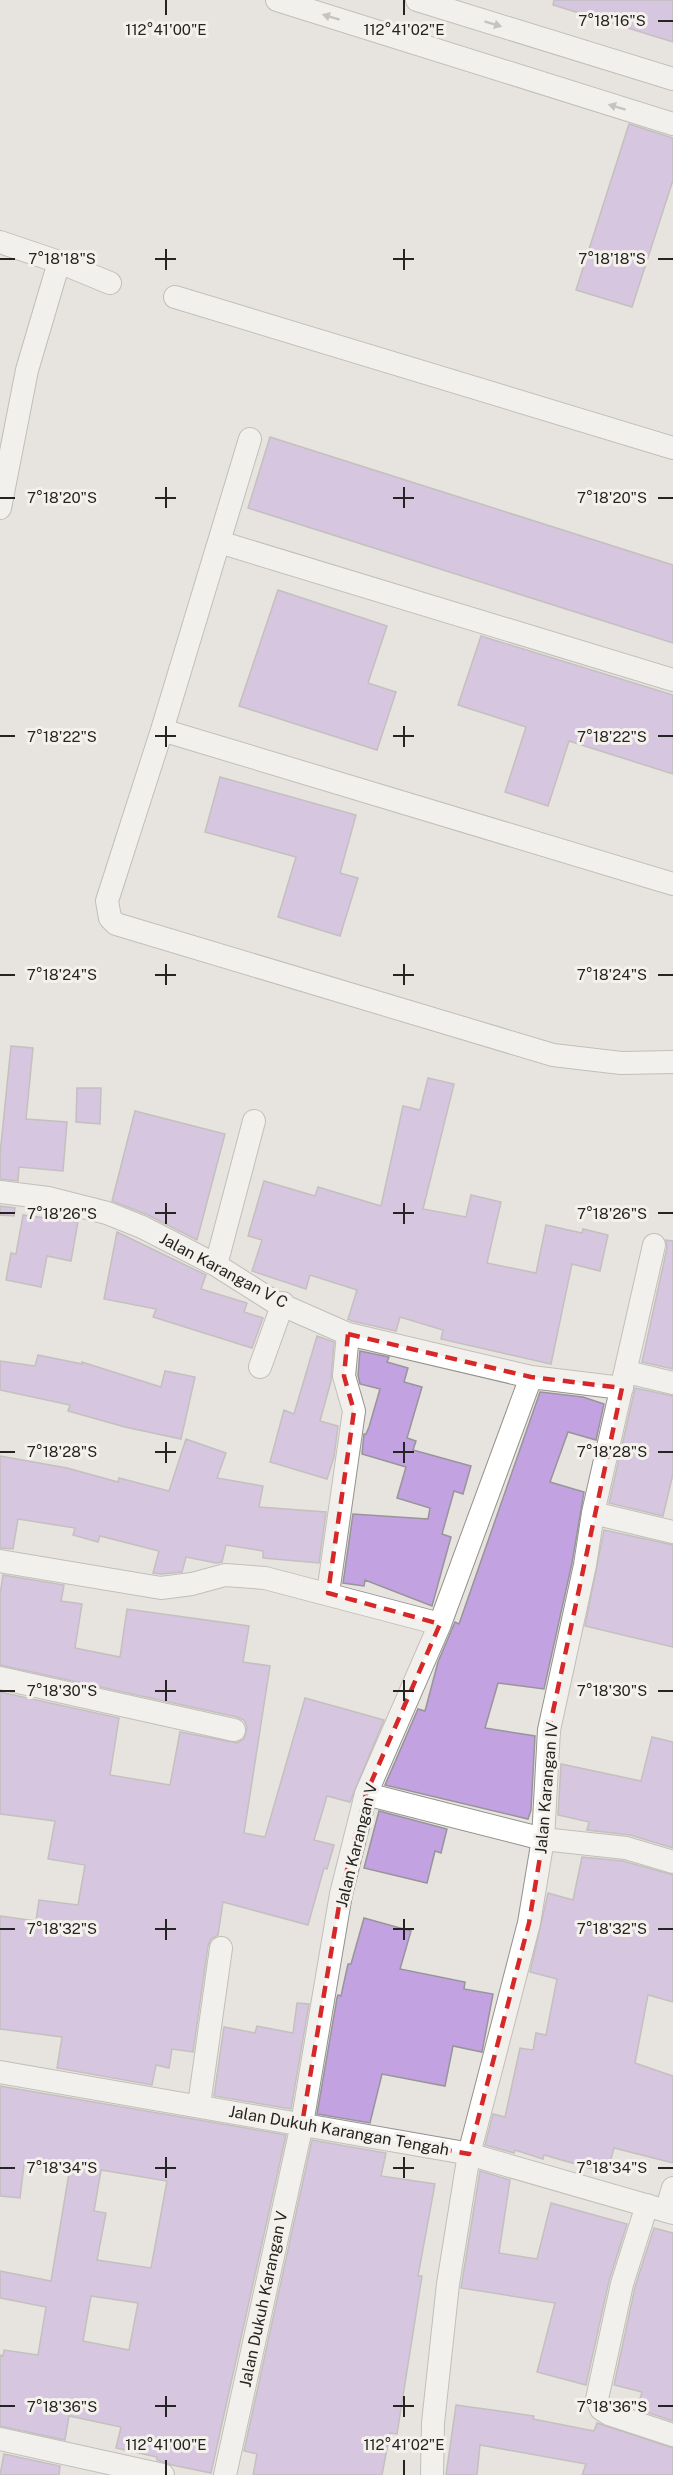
<svg xmlns="http://www.w3.org/2000/svg" width="673" height="2475" viewBox="0 0 673 2475" font-family="'Public Sans',sans-serif">
<rect width="100%" height="100%" fill="#e7e3de"/>
<path fill="#c2a2e0" stroke="#97959a" stroke-width="1.5" fill-rule="evenodd" d="M554 0H673V42L553 5Z
M629 124 673 138V180L632 307 576 290Z
M270 437 673 565V643L248 508Z
M278 590 387 626 368 683 396 692 377 750 239 706Z
M481 636 673 695V774L569 741 548 806 505 792 526 727 458 705Z
M220 777 356 815 340 873 358 878 340 936 278 917 296 857 205 832Z
M11 1046 33 1048 26 1119 67 1122 63 1171 19 1167 18 1181 0 1179V1154Z
M428 1078 454 1084 423 1209 466 1217 471 1195 501 1202 487 1263 536 1273 546 1225 582 1233 583 1229 608 1235 600 1271 572 1264 551 1364 441 1339 443 1330 400 1317 396 1331 352 1321 348 1319 357 1290 310 1275 306 1289 252 1271 262 1240 248 1236 264 1181 315 1196 318 1187 381 1206 403 1106 420 1110Z
M77 1088H101L100 1124 76 1122Z
M135 1111 225 1134 197 1240 148 1215 112 1201Z
M0 1206 15 1208 14 1216 0 1215Z
M23 1215 78 1222 71 1261 47 1256 41 1287 6 1280 11 1253 16 1254Z
M117 1232 206 1275 201 1289 247 1303 244 1312 263 1318 252 1348 153 1317 156 1309 104 1299Z
M666 1240 673 1241V1369L642 1362 667 1248Z
M317 1336 334 1342 331 1381 320 1421 338 1426 334 1457 327 1479 270 1462 284 1410 294 1414Z
M360 1351 389 1357 387 1362 408 1368 404 1382 422 1387 407 1438 416 1441 413 1450 471 1466 463 1494 454 1491 442 1534 451 1537 432 1606 365 1580 364 1586 343 1583 353 1514 428 1519 430 1508 397 1498 406 1467 362 1454 364 1434H366L369 1427 380 1389 360 1384 358 1375Z
M38 1355 82 1364V1362L161 1387 165 1371 195 1377 181 1439 125 1427 68 1411 70 1405 0 1390V1361L35 1366Z
M635 1388 673 1396V1474L663 1516 609 1503Z
M540 1392 583 1397 604 1404 596 1440 568 1432 550 1482 584 1492 572 1563 544 1689 498 1683 485 1728 535 1736 531 1810 528 1819 385 1785 418 1709 425 1711 438 1662 455 1622 459 1624Z
M186 1439 226 1453 217 1478 263 1486 259 1507 326 1512 319 1563 263 1558V1551L226 1545 222 1562 216 1563 186 1557 182 1572 161 1574 153 1573 159 1551 100 1536 98 1542 73 1535 75 1528 18 1519 13 1549 0 1548V1456L67 1468 118 1482 119 1478 169 1491Z
M604 1530 673 1545V1647L585 1626Z
M3 1575 64 1585 61 1601 82 1604 75 1648 120 1657 127 1609 249 1626 243 1662 270 1666 244 1833 265 1837 305 1698 384 1720 350 1802 327 1796 314 1840 334 1845 327 1869 324 1868 308 1925 223 1902 218 1935 211 1939 208 1946 193 2052 172 2049 169 2068 156 2065 152 2085 57 2068 62 2037 0 2029V1916L36 1921 39 1900 78 1905 85 1865 48 1859 55 1821 0 1814V1692L119 1718 110 1775 170 1785 180 1732 237 1743 244 1739 247 1727 244 1720 237 1717 0 1665V1595Z
M652 1737 673 1742V1848L630 1835 587 1830 589 1822 558 1815 561 1764 641 1781Z
M379 1811 447 1829 441 1853 435 1851 427 1883 364 1868Z
M582 1857 623 1861 673 1875V2002L648 1995 635 2063 673 2076V2163L614 2148 607 2173 544 2155 543 2159 515 2150 514 2153 485 2145 493 2114 505 2117 520 2048 533 2050 536 2033 546 2035 557 1979 530 1972 548 1893 573 1900Z
M364 1918 411 1931 400 1969 465 1982 464 1989 493 1994 482 2052 453 2046 445 2086 382 2074 370 2123 317 2114 337 1998 338 1995 341 1996 348 1964H351Z
M297 2003 309 2004 291 2109 214 2096 224 2027 255 2033 257 2026 293 2033Z
M0 2086 286 2135 211 2473 172 2465 157 2460V2457L116 2448 121 2427 69 2416 65 2440 0 2426V2355L3 2356 4 2350 38 2355 46 2307 0 2298V2271L51 2281 69 2173 24 2165 20 2198 0 2196ZM101 2170 167 2181 151 2268 97 2260 106 2213 94 2211ZM91 2296 138 2303 129 2350 83 2341Z
M312 2140 386 2153 381 2176 435 2184 418 2276H422L397 2434 390 2433 382 2475H253L257 2454 244 2451Z
M480 2171 510 2180 499 2253 537 2259 551 2203 627 2224 609 2281 586 2385 537 2372 555 2303 461 2288Z
M654 2228 673 2233V2421L637 2409 642 2392 614 2385 635 2287Z
M456 2405 534 2416 533 2419 594 2431 597 2423 673 2448V2475H582L586 2464 480 2445 477 2475H446Z
M4 2454 60 2466 59 2475H0Z"/>
<g fill="none" stroke-linecap="round" stroke-linejoin="round">
<g stroke="#94928d" stroke-width="24">
<path id="minor" d="M277 0 673 124
M417 0 673 79
M0 242 59 262 110 283
M175 297 673 448
M250 439 162 730 107 901 110 918 116 924 553 1055 621 1063 673 1062
M0 508 27 370 59 262
M219 542 673 680
M162 730 673 884
M0 1192 48 1198 107 1213 142 1227 216 1265 273 1301 348 1334 531 1377 622 1388
M216 1265 254 1121
M260 1367 283 1303
M627 1372 673 1383
M593 1513 673 1532
M0 1561 161 1588 192 1584 225 1575 265 1578 440 1624
M328 1593 354 1411 344 1376 348 1334
M0 1678 234 1730
M366 1794 543 1839 626 1848 673 1862
M0 2072 465 2153 673 2213
M199 2105 221 1948
M647 2205 622 2284 597 2399 601 2409 609 2414 673 2435
M666 2211 673 2188
M0 2439 163 2475
M225 2475 302 2124 341 1894 366 1794 440 1624 531 1377
M432 2475 433 2423 448 2284 469 2154 529 1923 543 1839 549 1730 585 1565 593 1513 654 1245"/>
</g>
<use href="#minor" stroke="#fff" stroke-width="22"/>
</g>
<defs><path id="oneway-solid" d="M-6-.8H1V-3.2L6.5 0L1 3.2V.8H-6Z" transform="scale(1.5)"/></defs>
<g fill="#9d9c9c">
<use href="#oneway-solid" transform="translate(331 17) rotate(-163)"/>
<use href="#oneway-solid" transform="translate(493 24) rotate(17)"/>
<use href="#oneway-solid" transform="translate(617 107) rotate(-163)"/>
</g>
<path d="M0 0H673V2475H0ZM348 1334 531 1377 622 1388 549 1730 543 1839 529 1923 469 2154 302 2124 341 1894 366 1794 440 1624 328 1593 354 1411 344 1376Z" fill="#e7e3de" fill-opacity=".55" fill-rule="evenodd"/>
<path fill="none" stroke="#d62828" stroke-width="4.5" stroke-dasharray="12 8" stroke-linejoin="round" d="M348 1334 531 1377 622 1388 549 1730 543 1839 529 1923 469 2154 302 2124 341 1894 366 1794 440 1624 328 1593 354 1411 344 1376Z"/>
<path fill="none" stroke="#252422" stroke-width="2" d="M166 0V15M404 0V15M658 21H673M166 249V270M404 249V270M0 259H15M155 259H176M393 259H414M658 259H673M166 487V508M404 487V508M0 498H15M155 498H176M393 498H414M658 498H673M166 726V747M404 726V747M0 736H15M155 736H176M393 736H414M658 736H673M166 964V985M404 964V985M0 975H15M155 975H176M393 975H414M658 975H673M166 1203V1224M404 1203V1224M0 1213H15M155 1213H176M393 1213H414M658 1213H673M166 1442V1463M404 1442V1463M0 1452H15M155 1452H176M393 1452H414M658 1452H673M166 1680V1701M404 1680V1701M0 1691H15M155 1691H176M393 1691H414M658 1691H673M166 1919V1940M404 1919V1940M0 1929H15M155 1929H176M393 1929H414M658 1929H673M166 2157V2178M404 2157V2178M0 2168H15M155 2168H176M393 2168H414M658 2168H673M166 2396V2417M404 2396V2417M0 2406H15M155 2406H176M393 2406H414M658 2406H673M166 2460V2475M404 2460V2475"/>
<g text-anchor="middle" stroke-width="6" stroke-linejoin="round" paint-order="stroke">
<g font-size="16" fill="#252422" stroke="#f4f1ec">
<text transform="translate(224 1270) rotate(28)" y="6">Jalan Karangan V C</text>
<text transform="translate(546 1788) rotate(-85)" y="6">Jalan Karangan IV</text>
<text transform="translate(356 1845) rotate(-76)" y="6">Jalan Karangan V</text>
<text transform="translate(339 2130) rotate(10)" y="6">Jalan Dukuh Karangan Tengah</text>
<text transform="translate(263 2299) rotate(-78)" y="6">Jalan Dukuh Karangan V</text>
</g>
</g>
<g font-size="15" text-anchor="middle" fill="#252422" stroke="#f4f1ec" stroke-width="6" stroke-linejoin="round" paint-order="stroke">
<text x="612" y="26">7°18'16"S</text>
<text x="166" y="35">112°41'00"E</text>
<text x="404" y="35">112°41'02"E</text>
<text x="62" y="264">7°18'18"S</text>
<text x="612" y="264">7°18'18"S</text>
<text x="62" y="503">7°18'20"S</text>
<text x="612" y="503">7°18'20"S</text>
<text x="62" y="742">7°18'22"S</text>
<text x="612" y="742">7°18'22"S</text>
<text x="62" y="980">7°18'24"S</text>
<text x="612" y="980">7°18'24"S</text>
<text x="62" y="1219">7°18'26"S</text>
<text x="612" y="1219">7°18'26"S</text>
<text x="62" y="1457">7°18'28"S</text>
<text x="612" y="1457">7°18'28"S</text>
<text x="62" y="1696">7°18'30"S</text>
<text x="612" y="1696">7°18'30"S</text>
<text x="62" y="1934">7°18'32"S</text>
<text x="612" y="1934">7°18'32"S</text>
<text x="62" y="2173">7°18'34"S</text>
<text x="612" y="2173">7°18'34"S</text>
<text x="62" y="2412">7°18'36"S</text>
<text x="612" y="2412">7°18'36"S</text>
<text x="166" y="2450">112°41'00"E</text>
<text x="404" y="2450">112°41'02"E</text>
</g>
</svg>
